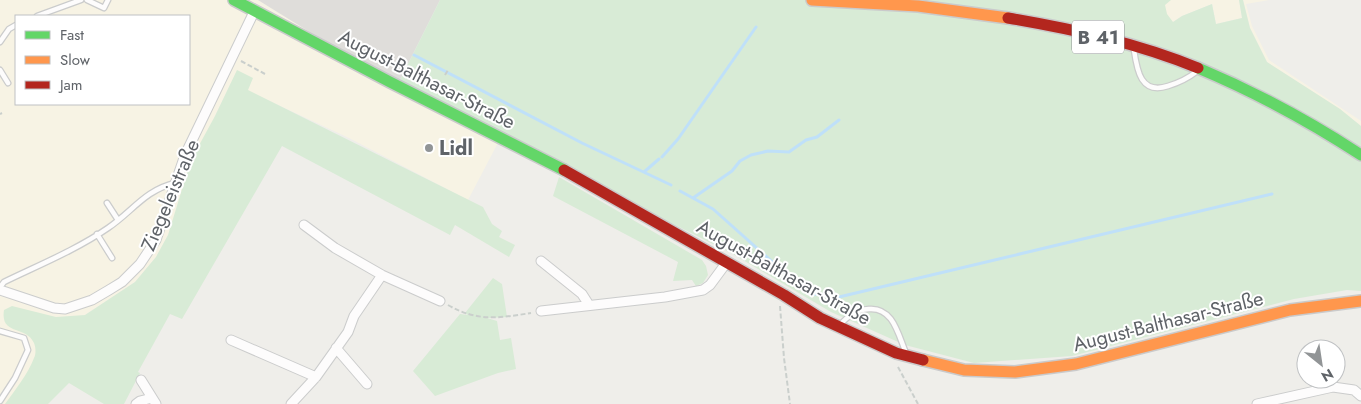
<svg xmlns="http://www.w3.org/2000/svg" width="1361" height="404" viewBox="0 0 1361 404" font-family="Jost,sans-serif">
<rect width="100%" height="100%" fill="#efeeea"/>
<path fill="#f7f3e4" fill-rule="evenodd" d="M0 0H258L397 86 501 137 468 200 349 138 231 83 215 116 168 235 156 257 135 282 85 315 48 404H0ZM16 16H189V104H16Z
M1093 0H1239L1242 18 1216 24 1212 4 1182 16 1173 22Z
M1243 0H1269L1246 4 1252 26 1269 60 1361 121V126L1340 109 1267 62 1250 28Z"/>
<path fill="#dfddda" d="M258 0H440L397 86Z"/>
<path fill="#d8ebd6" d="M440 0H1171L1165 5 1167 14 1173 22 1182 16 1212 4 1216 24 1242 18 1239 0H1243L1250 28 1267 62 1340 109 1361 126V291L1347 290 1294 299 1072 356 974 363 905 345 831 312 731 253 397 86Z
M237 70 253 78 248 90 483 207 492 224 502 231 499 237 515 245 509 257 455 225 450 235 282 146 182 319 170 314 138 372 140 373 124 404H104L69 383 48 404H5C15 390 28 374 34 358 36 354 36 348 34 343 26 325 0 336 4 310L12 306 56 317 85 315 135 282 156 257 168 235 191 160 215 116Z
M559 177 702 260 706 266 708 275 703 283 696 286 692 280 673 281 678 262 553 196Z
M493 278 502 284 507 317 487 318 497 321 500 340 511 338 516 369 498 373 435 396 413 371 460 314 468 315 465 313Z"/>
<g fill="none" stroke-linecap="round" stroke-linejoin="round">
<path stroke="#bfe0f9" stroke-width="3" d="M414 55 582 143 671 185
M662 157 678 139 756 27
M644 172 659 159
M680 191 713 209 787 275 814 294 839 297 1272 194
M693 198 732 171 740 161 751 155 768 151 789 152 806 140 817 137 839 120"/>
<g stroke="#cbcccc" stroke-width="7">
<path id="lane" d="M87 0 104 8 108 0
M37 16 81 0
M0 42 9 29 16 25
M1134 50C1137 71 1141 95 1168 86 1178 83 1187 79 1196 72
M0 70 8 83
M107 203 118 220
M97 234 112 258
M0 287 4 282C39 265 76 250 108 228 132 212 145 190 175 183
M839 326C848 316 855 310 869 309 893 307 898 334 906 353
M0 331 24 338 28 350 15 378 0 401"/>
</g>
<g stroke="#cbcccc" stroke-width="11">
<path id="street" d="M304 225 335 248 382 275 440 301
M541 261 582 294 589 305
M0 290 54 308 65 309 92 300 109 290 122 282 140 264 156 240 185 155 254 12
M541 311 665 297 703 290 710 285 727 262
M231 340 316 377
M336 348 367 384
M141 380 156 404
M136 404 140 401 152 398
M291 404 316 377 348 332 354 316 382 275
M1257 404 1333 387 1354 390 1361 396"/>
</g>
<g stroke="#cacacb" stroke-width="14">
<path id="fast" d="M234 0 390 82 564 170
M1198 68C1255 92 1309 121 1361 155"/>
</g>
<g stroke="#cacacb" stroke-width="14">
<path id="slow" d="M812 0 918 6 1008 18
M923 360 964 370 1015 372 1076 364 1290 310 1361 301"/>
</g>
<g stroke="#cacacb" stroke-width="14">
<path id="jam" d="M1008 18C1073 29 1137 43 1198 68
M564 170 784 295 820 318 896 353 923 360"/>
</g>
<path stroke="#cacfcc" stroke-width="2" stroke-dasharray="5 2.5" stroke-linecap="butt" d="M241 61 265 74
M445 75 448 70
M0 114 2 113
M448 305C477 322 499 318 531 313
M780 306 784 358 790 404
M898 367 918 404"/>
<use href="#lane" stroke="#fdfcfc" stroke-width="4.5"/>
<use href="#street" stroke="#fdfcfc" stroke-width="9"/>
<use href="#fast" stroke="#63d668" stroke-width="11"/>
<use href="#slow" stroke="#ff974d" stroke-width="11"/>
<use href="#jam" stroke="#b3261e" stroke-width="11"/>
</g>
<circle fill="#919496" stroke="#fff" stroke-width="2" cx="429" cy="148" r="5"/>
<g text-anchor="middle" stroke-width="4" stroke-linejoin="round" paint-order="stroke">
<rect fill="#fff" stroke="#8f9295" stroke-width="1" x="1072" y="20.5" width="52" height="33" rx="4"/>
<g font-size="19" font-weight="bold" fill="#5f6368">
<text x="1098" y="44">B 41</text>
</g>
<g font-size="20" fill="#5f6368" stroke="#fff">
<text transform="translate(427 79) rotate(27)" y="7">August-Balthasar-Straße</text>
<text transform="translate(170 195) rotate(-67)" y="7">Ziegeleistraße</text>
<text transform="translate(784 272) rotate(29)" y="7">August-Balthasar-Straße</text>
<text transform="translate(1168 321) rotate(-14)" y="7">August-Balthasar-Straße</text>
</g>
<g font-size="20" font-weight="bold" fill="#5f6368" stroke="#fff" text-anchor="start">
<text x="439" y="155">Lidl</text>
</g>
</g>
<rect x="15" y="15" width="175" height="90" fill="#ffffff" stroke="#bfc1c3"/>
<rect x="25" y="31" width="25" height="8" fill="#63d668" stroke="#bfc1c3"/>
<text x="60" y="40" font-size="15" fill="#5f6368">Fast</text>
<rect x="25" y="56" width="25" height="8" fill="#ff974d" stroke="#bfc1c3"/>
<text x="60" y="65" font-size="15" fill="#5f6368">Slow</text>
<rect x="25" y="81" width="25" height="8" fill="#b3261e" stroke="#bfc1c3"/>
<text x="60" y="90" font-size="15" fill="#5f6368">Jam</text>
<g transform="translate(1321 364) rotate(150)"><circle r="24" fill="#ffffff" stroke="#bfc1c3"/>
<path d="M0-4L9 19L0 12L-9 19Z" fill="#919496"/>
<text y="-8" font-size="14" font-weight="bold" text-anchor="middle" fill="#5f6368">N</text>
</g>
</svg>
